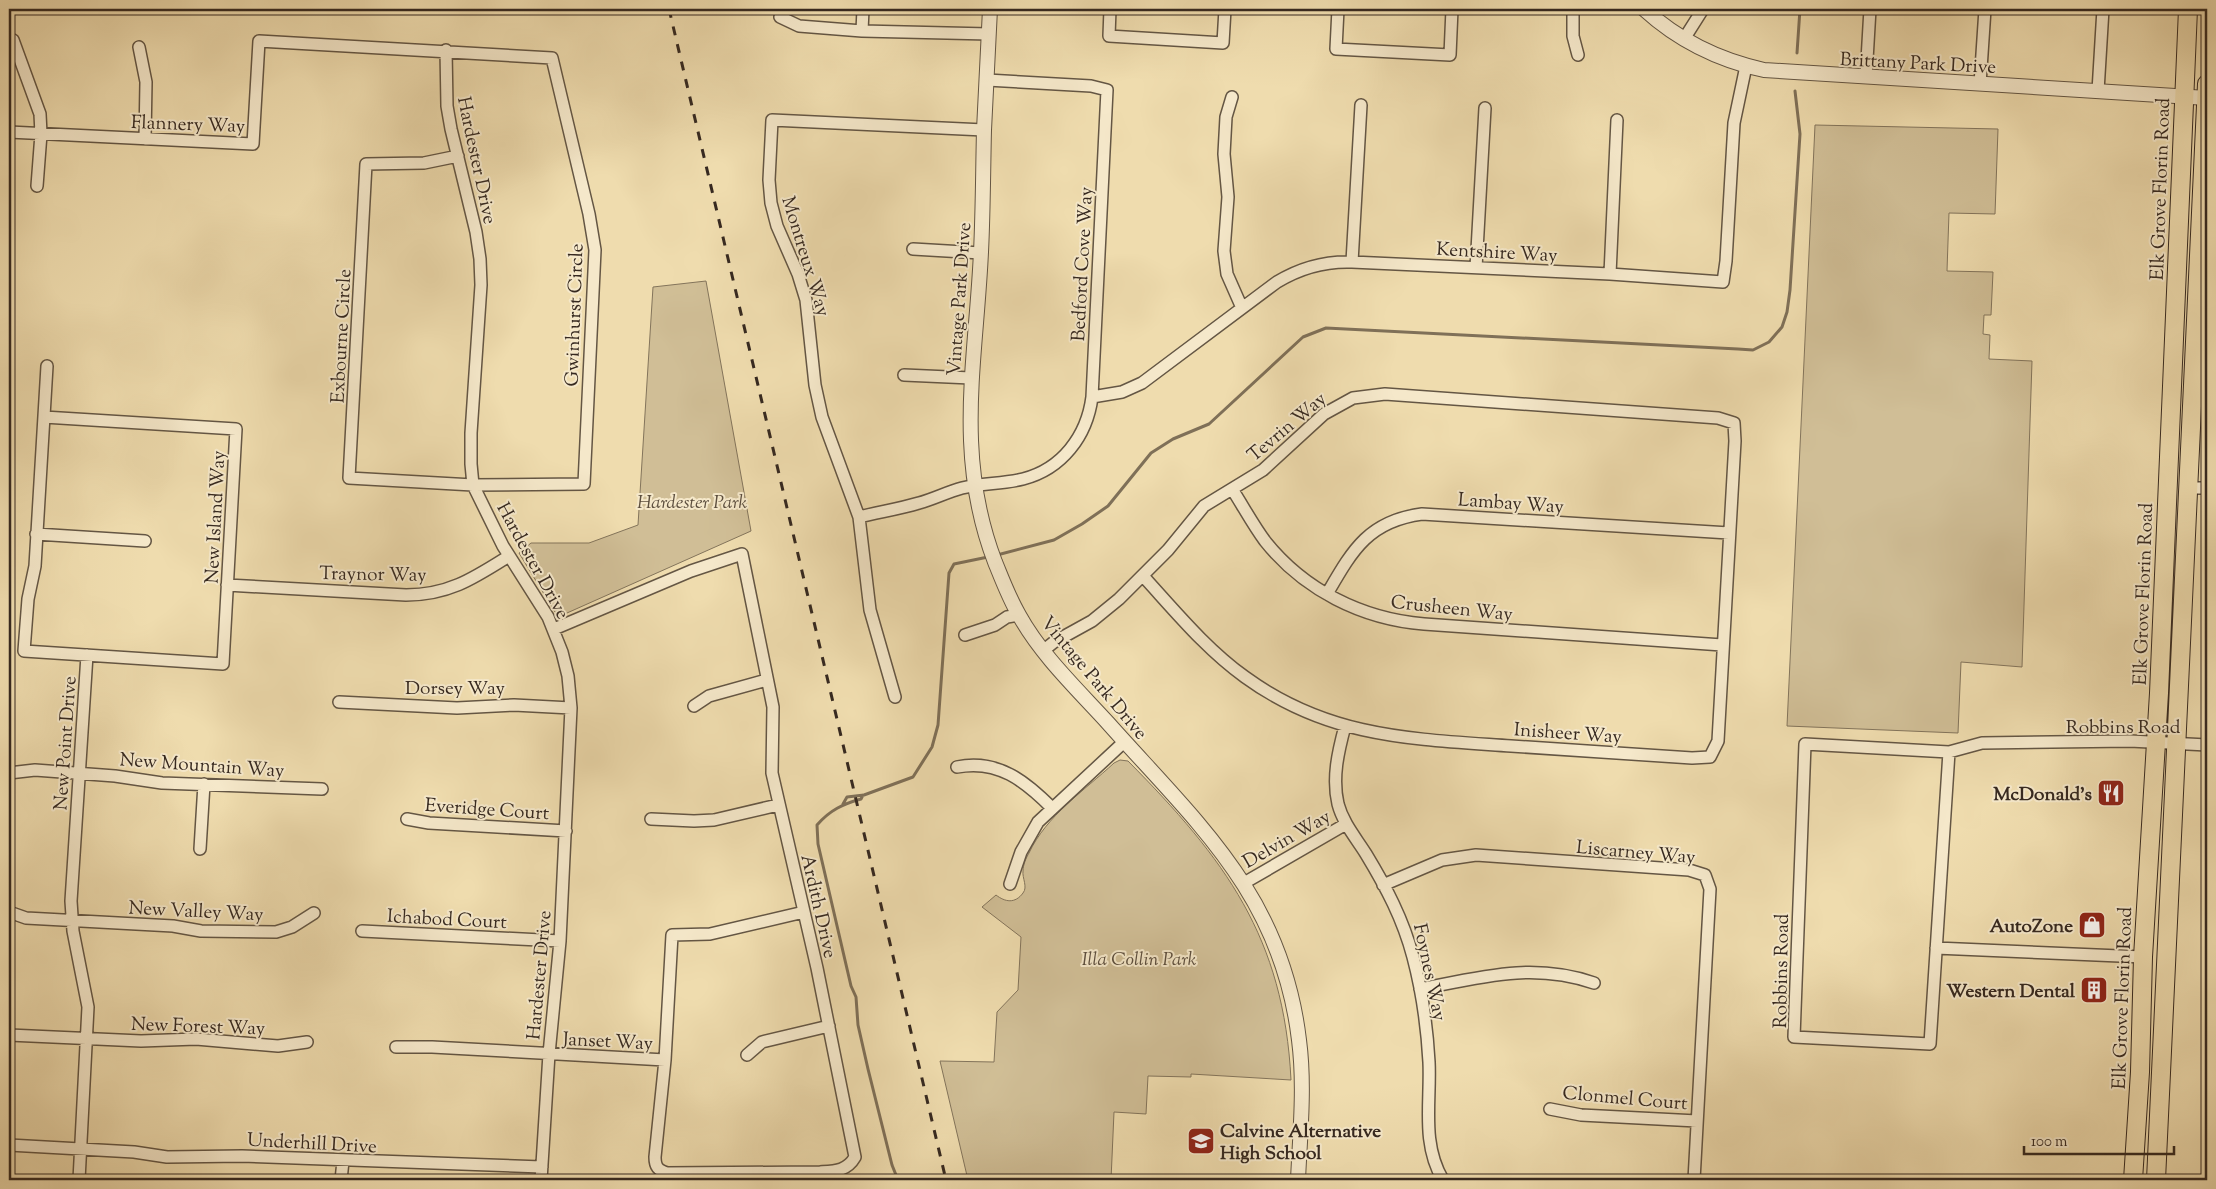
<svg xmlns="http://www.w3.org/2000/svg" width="2216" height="1189" viewBox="0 0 2216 1189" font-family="'Sorts Mill Goudy',serif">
<rect width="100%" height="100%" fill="#efdcae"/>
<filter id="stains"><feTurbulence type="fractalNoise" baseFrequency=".004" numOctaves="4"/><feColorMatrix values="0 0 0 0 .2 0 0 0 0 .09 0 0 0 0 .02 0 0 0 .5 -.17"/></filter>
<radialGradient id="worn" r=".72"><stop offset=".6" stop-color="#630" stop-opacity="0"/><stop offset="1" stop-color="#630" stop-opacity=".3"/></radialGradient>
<path fill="#d0be96" stroke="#83745b" d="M1815 125 1998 129 1995 214 1949 213 1947 271 1993 272 1991 315H1984L1983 334 1990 335 1989 359 2032 361 2022 667 1961 662 1958 733 1787 726Z
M706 281 751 531 567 613 559 615 555 612 519 553 531 543H589L638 525 653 287Z
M1120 760 1128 761C1225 859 1284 937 1291 1080L1191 1074V1077L1148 1076 1146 1114 1114 1112 1111 1180H968L940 1061 994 1062 997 1012 1018 990 1021 937 982 907 996 895C1005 902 1015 904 1023 893 1028 887 1022 878 1023 871 1023 865 1026 858 1029 853 1046 816 1085 790 1114 763Z"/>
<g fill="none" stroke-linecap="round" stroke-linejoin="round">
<path stroke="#7f7058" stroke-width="3" d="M1797 53 1800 9
M997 555 1054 540 1082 524 1108 506 1151 453 1173 439 1209 424 1303 337 1326 328 1738 349 1753 350 1769 342 1782 327 1787 312 1790 290 1800 134 1795 91
M863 795 861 799C843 804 830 810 817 825L818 844 851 986 856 997 858 1025 868 1069 892 1165 898 1180
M843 804 847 797 864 795 913 777 932 747 938 725 949 573 954 564 988 557"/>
<g stroke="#645644" stroke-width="14">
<path id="minor" d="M1110 9 1109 36 1223 43 1225 9
M1338 9 1336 49 1450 55 1452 9
M1573 9V36L1578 55
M780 17 799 26 862 31 989 34
M862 31 863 9
M1684 39 1703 9
M13 40 40 114 41 134 37 186
M139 47 146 82 145 139
M446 50 447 106 451 129 476 232 480 259 481 285 471 433V464L473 485 503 546 548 617 562 652 568 676 571 708 560 941 549 1054 541 1180
M1866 77 1870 9
M1980 84 1985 9
M2098 91 2103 9
M1232 97 1226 117 1224 154 1228 197 1224 251 1227 274 1242 308
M9 132 253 144 259 41 552 58 589 214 595 250 584 484 473 485 349 478 366 164 424 163 458 156
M913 249 981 253
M1352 262 1361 105
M1476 268 1485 108
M1610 274 1617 120
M904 375 971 378
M2193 383 2199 375 2207 372
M1092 397 1122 392 1142 383 1277 282C1300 268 1325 261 1352 262L1610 274 1723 282 1726 261 1734 123 1746 66
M44 417 236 429 223 664 24 651 28 599 35 566 47 366
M2188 488H2207
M1232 489C1243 506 1253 525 1265 541 1304 590 1362 619 1424 624L1722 645
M859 517C879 512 899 509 919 503 934 499 947 492 962 488 982 483 1003 484 1023 479 1062 469 1087 436 1092 397L1107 90 1091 86 987 80
M36 534 145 541
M227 585 406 595C449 595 474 578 509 556
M1327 594C1352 551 1368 521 1422 514L1729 533
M554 629 691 571 742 554 773 707 772 773 817 968 855 1157C847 1171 835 1171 820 1172L667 1173C658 1170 655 1167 655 1157L665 1060 672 935 710 934 804 912
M965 635 995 625 1007 617 1019 615
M1044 650 1054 642 1092 621 1119 599 1168 550 1204 506 1263 470 1324 414 1353 398 1385 394 1718 418 1734 423 1735 441 1718 741 1710 757 1692 758C1632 754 1571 750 1511 746 1412 739 1329 738 1245 677 1206 649 1175 611 1143 576
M895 697 870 610 859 517 822 417 815 385 806 300 798 274 777 226 771 203 769 180 772 120 984 130
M339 702 457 708 514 705 571 708
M694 706 709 696 767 680
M1345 726C1338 752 1332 778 1338 804 1343 823 1356 838 1366 854 1386 887 1403 919 1413 957 1422 991 1427 1026 1429 1062 1431 1102 1421 1143 1443 1180
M1949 752 1930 1044 1794 1037 1805 744 1949 752 1982 743 2130 741 2207 745
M957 767C998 759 1025 781 1052 808
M9 773 35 770 115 776 162 783 322 789
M407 819 429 823 566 831
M651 819 694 821 714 820 778 805
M200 849 204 784
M1244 883 1346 824
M1010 884 1021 852 1038 822 1124 742
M1383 885 1442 860 1476 855 1689 870 1705 875 1710 889 1694 1180
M9 912 26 918 173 926 201 931 276 932 292 927 314 913
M362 931 560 941
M1936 948 2143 957
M1420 989C1481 977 1533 962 1594 983
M9 1035 141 1041 196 1039 278 1046 307 1042
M396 1047H432L665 1060
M747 1055 762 1042 829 1026
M1550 1109 1581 1115 1697 1121
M9 1145 134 1152 167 1157 242 1156 542 1167
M79 1180 88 1007 73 931 71 901 87 655
M341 1180 343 1161"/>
</g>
<g stroke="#645644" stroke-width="16">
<path id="tertiary" d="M990 9C988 49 986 90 984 130 983 171 983 211 981 252 976 361 954 455 995 562 1002 579 1009 598 1019 615 1041 655 1077 689 1108 723 1198 824 1282 896 1299 1040 1305 1086 1300 1134 1298 1180
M1644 9C1679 41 1718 60 1764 70L2207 98"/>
</g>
<g stroke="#362920" stroke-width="20">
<path id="primary" d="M2133 1180 2140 1072 2143 957 2159 693 2188 9
M2156 1180 2207 84"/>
</g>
<use href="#minor" stroke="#f5e8ca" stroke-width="11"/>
<use href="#tertiary" stroke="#f5e8ca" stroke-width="14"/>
<use href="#primary" stroke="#efdcae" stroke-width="18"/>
<path stroke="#362920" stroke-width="3" stroke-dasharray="9 9" stroke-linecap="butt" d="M669 9 946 1180"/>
</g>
<defs>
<g id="restaurant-square" transform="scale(1.4375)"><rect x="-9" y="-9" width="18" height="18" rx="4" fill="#8f2418" stroke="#f5e8ca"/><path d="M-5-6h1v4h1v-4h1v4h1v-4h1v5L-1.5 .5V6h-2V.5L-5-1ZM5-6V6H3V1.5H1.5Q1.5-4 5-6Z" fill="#fff"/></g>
<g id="shop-square" transform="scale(1.4375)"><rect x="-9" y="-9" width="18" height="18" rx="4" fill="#8f2418" stroke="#f5e8ca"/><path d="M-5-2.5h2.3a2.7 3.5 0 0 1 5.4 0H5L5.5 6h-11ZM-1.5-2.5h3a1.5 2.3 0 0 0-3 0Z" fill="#fff"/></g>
<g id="building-square" transform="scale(1.4375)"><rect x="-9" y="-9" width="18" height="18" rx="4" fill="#8f2418" stroke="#f5e8ca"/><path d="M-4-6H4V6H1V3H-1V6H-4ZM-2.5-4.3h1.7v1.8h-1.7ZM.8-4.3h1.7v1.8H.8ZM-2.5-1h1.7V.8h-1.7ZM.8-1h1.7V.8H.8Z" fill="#fff"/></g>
<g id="school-square" transform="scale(1.4375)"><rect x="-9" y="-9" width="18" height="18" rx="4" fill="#8f2418" stroke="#f5e8ca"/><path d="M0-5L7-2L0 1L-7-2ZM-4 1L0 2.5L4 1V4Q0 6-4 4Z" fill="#fff"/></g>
</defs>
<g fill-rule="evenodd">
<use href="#restaurant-square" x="2111" y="793"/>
<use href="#shop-square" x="2092" y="925"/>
<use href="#building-square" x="2094" y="990"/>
<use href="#school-square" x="1201" y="1141"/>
</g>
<g text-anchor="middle" stroke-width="4" stroke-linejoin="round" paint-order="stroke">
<g font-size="19" fill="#362920" stroke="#f5e8ca">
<text transform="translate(1918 62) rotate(3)" y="7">Brittany Park Drive</text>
<text transform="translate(188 123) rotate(2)" y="7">Flannery Way</text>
<text transform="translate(478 160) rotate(78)" y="7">Hardester Drive</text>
<text transform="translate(2159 189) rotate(-88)" y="7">Elk Grove Florin Road</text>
<text transform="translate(1497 251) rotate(3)" y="7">Kentshire Way</text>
<text transform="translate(807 256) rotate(73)" y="7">Montreux Way</text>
<text transform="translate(1081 264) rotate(-87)" y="7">Bedford Cove Way</text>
<text transform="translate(958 299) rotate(-86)" y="7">Vintage Park Drive</text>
<text transform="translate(573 315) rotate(-88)" y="7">Gwinhurst Circle</text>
<text transform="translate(340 336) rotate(-87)" y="7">Exbourne Circle</text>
<text transform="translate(1286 426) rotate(-40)" y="7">Tevrin Way</text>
<text transform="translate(1511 502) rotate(4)" y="7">Lambay Way</text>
<text transform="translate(214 517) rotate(-87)" y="7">New Island Way</text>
<text transform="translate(534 560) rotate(61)" y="7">Hardester Drive</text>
<text transform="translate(373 573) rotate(1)" y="7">Traynor Way</text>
<text transform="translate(2142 594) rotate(-88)" y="7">Elk Grove Florin Road</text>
<text transform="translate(1452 607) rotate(6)" y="7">Crusheen Way</text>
<text transform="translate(1095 677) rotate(50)" y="7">Vintage Park Drive</text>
<text x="455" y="694">Dorsey Way</text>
<text x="2123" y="733">Robbins Road</text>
<text transform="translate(1568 732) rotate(4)" y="7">Inisheer Way</text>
<text transform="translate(64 743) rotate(-86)" y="7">New Point Drive</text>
<text transform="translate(202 764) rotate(4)" y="7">New Mountain Way</text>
<text transform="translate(487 808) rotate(4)" y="7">Everidge Court</text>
<text transform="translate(1286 838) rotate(-30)" y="7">Delvin Way</text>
<text transform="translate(1636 851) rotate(5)" y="7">Liscarney Way</text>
<text transform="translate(820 906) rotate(77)" y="7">Ardith Drive</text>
<text transform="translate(196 910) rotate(3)" y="7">New Valley Way</text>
<text transform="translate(447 918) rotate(3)" y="7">Ichabod Court</text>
<text transform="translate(1780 971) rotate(-89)" y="7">Robbins Road</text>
<text transform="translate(1431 972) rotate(78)" y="7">Foynes Way</text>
<text transform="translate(538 975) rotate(-85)" y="7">Hardester Drive</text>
<text transform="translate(2121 998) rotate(-88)" y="7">Elk Grove Florin Road</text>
<text transform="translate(198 1025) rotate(2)" y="7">New Forest Way</text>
<text transform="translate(608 1040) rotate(3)" y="7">Janset Way</text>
<text transform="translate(1625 1097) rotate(5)" y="7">Clonmel Court</text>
<text transform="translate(312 1142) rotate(3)" y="7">Underhill Drive</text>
</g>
<g font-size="19" font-style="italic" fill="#5c4e3e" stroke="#f5e8ca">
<text x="692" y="508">Hardester Park</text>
<text x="1139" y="965">Illa Collin Park</text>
</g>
<g font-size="19" font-weight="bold" fill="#362920" stroke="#f5e8ca" text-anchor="end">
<text x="2092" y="800">McDonald's</text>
<text x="2073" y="932">AutoZone</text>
<text x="2075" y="997">Western Dental</text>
<text x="1220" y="1137" text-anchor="start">Calvine Alternative<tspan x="1220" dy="22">High School</tspan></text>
</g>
</g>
<rect width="2216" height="1189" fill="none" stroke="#efdcae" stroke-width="30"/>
<rect x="10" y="10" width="2196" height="1169" fill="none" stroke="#362920" stroke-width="2.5"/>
<rect x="15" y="15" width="2186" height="1159" fill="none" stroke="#362920"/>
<path d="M2024 1146v8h150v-8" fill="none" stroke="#362920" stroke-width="2.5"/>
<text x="2031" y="1146" font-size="15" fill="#362920" stroke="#f5e8ca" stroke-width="4" paint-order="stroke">100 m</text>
<rect width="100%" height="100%" filter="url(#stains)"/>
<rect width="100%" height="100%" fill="url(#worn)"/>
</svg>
